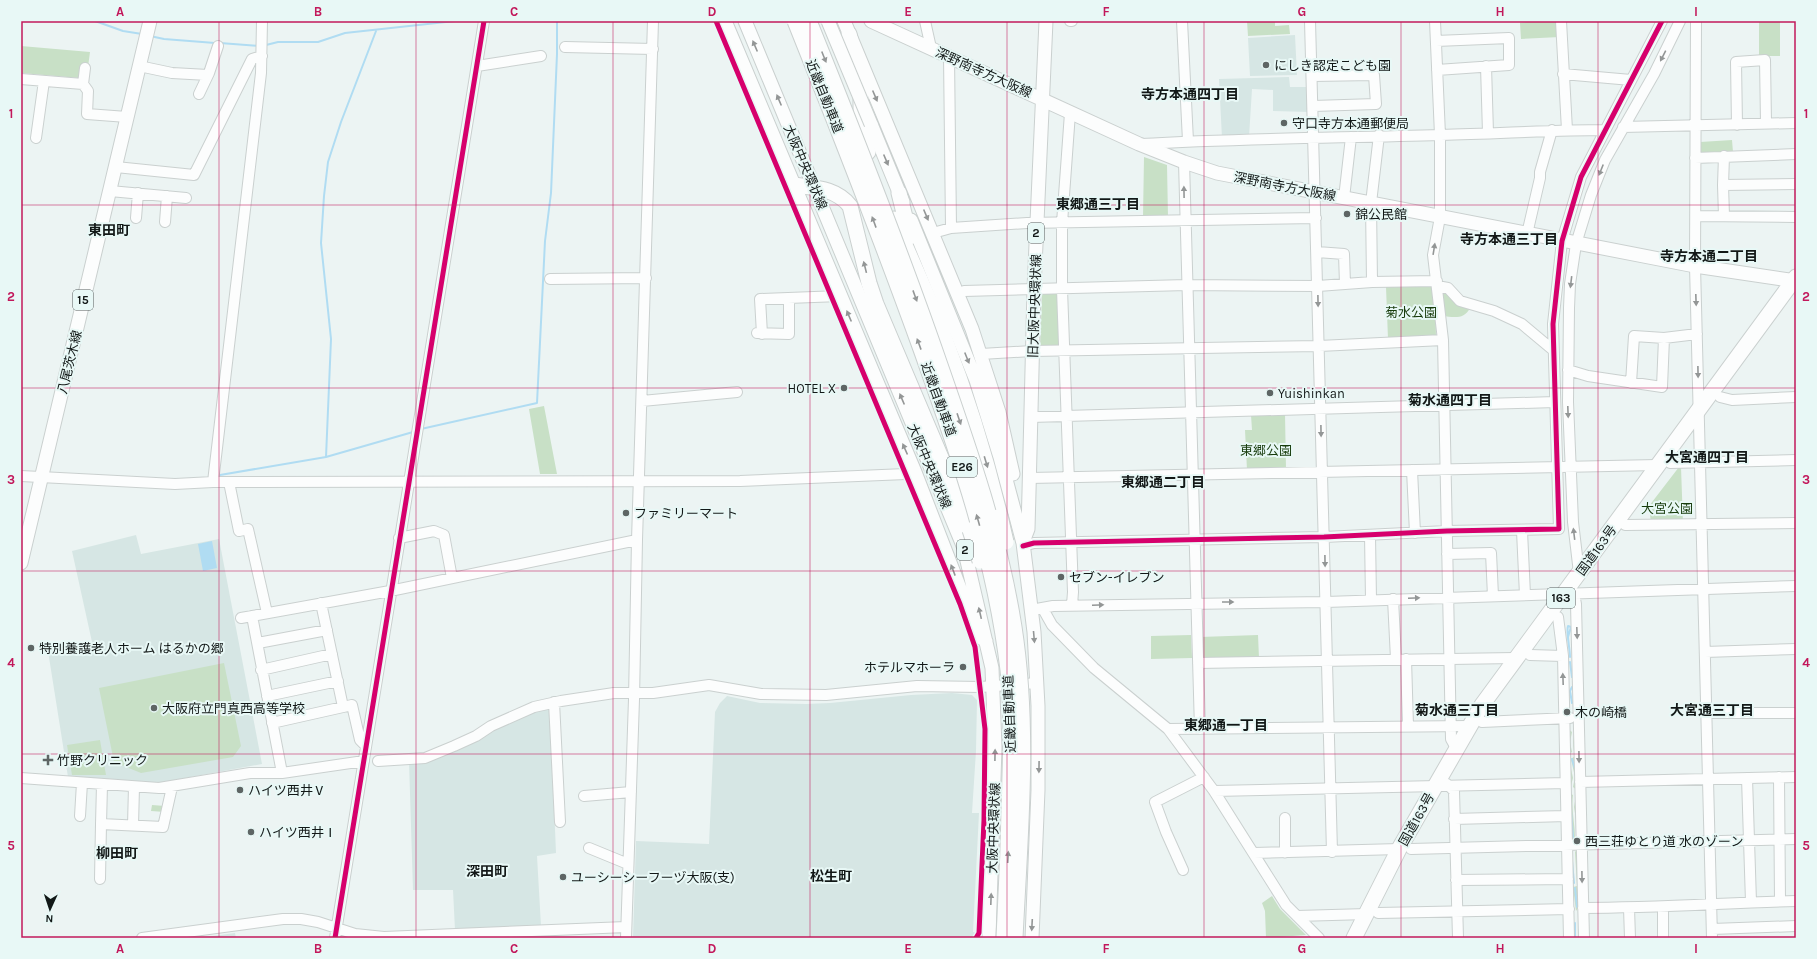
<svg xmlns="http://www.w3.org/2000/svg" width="1817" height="959" viewBox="0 0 1817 959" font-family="Karla,'Noto Sans JP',sans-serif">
<rect width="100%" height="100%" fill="#ecf4f3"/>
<path fill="#d6e6e4" d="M1295 35 1297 75 1250 76 1248 38Z
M1289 77 1290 87H1308L1310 112 1273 111V90L1252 89 1249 137 1222 138 1219 79Z
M136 535 141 554 219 539 262 764 158 783 68 777 48 651 92 642 72 551Z
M952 693 972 695 977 700 976 751 972 813H979L973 932 980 933V938H633L636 841 709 844 715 712 720 703 727 696 760 703 806 704 830 703 911 695Z
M550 707 556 853 537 856 541 926 455 930 453 890H413L409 761 512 719Z
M235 933 236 938H198Z"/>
<path fill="#c8e0c6" d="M1247 21H1275V26L1289 25 1290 34 1248 36Z
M1528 21H1559L1560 37 1521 39 1520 23 1528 22Z
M1759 21H1780V56H1759Z
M21 46 90 52 88 67 81 65 79 78 21 73Z
M1732 140 1733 152 1700 154V142Z
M1144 157 1167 165 1168 217H1143Z
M1386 287H1435L1436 337 1388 339Z
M1442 290 1457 303 1470 308C1464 320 1454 317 1442 316Z
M1042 294H1060L1061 349H1040Z
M544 406 557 474H540L529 409Z
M1285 414 1286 469 1247 470 1245 430H1252L1251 415Z
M1679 467H1681L1683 523H1651L1649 506Z
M1191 635 1192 658 1151 659V636Z
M1258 635 1259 658 1201 660 1200 637Z
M224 663 241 746 233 757 141 773 114 762 99 688Z
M1566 727 1572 732 1570 742 1572 752 1568 755 1573 778 1569 793 1573 795C1571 810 1575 823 1575 838L1569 840Z
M1576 731 1579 839 1574 807 1577 790 1573 787 1575 777 1571 759 1575 756C1573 748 1572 738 1576 731Z
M100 740 106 775H72L67 745Z
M152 805 165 806V812L151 811Z
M1578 848 1580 905 1576 911 1573 887 1577 886 1575 852Z
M1272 896 1280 909 1306 935 1266 938 1265 911 1262 903Z"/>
<path fill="#b0dcf2" d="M212 541 217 568 203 571 198 544Z"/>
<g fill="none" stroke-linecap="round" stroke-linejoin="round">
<path stroke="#b0dcf2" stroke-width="2" d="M95 21 123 31 142 34
M150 36 164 39 215 43
M220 43 259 46
M266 45 278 42H318L345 33 455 21
M421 429 537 403 545 241 551 193 557 54V21
M326 457 331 339 321 243 324 196 328 162 341 122 376 31
M220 475 326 457 413 432
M1568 637 1571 627 1568 626C1566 631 1570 649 1570 657
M1570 662 1572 677
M1572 687 1570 691 1572 703
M1572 759 1575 769
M1571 811 1573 837
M1572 861 1574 883
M1575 888 1577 907
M1575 923V938"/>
<g stroke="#cad0cf" stroke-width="12">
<path id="minor" d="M925 21 931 48
M1070 21H1072
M1182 21 1188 141
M1310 21 1332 852
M1435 21 1440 135V217L1433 255 1443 340 1451 739 1456 748
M1561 21 1567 130
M1696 21 1695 266 1712 938
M1436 41 1509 38V65L1437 70
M565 47 653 49
M949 56 951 228
M139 66 172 73 208 75
M477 66 541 56
M1486 66 1488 133
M1563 74 1631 80
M1312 76 1374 75 1376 104 1313 106
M21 79 83 84 85 68
M83 84 88 91 87 114 127 117
M199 94 209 73 218 46
M1070 113 1062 223V289L1073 592 1072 605
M1737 125 1736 62 1765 60 1766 123
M1623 127 1796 123
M36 138 44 81
M1141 144C1241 138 1341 138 1441 135 1496 134 1550 130 1605 130
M1724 156 1723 185 1796 184
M1695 158 1796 154
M1184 162 1200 729
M116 167 194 175 252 59 262 56
M1723 185 1724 216
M110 191 186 198
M1344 198 1351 137
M1696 216 1796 217
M136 218 138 193
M165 222 167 196
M933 233 951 228 1027 223 1316 218
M1527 234 1540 178V172L1552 130
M1317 252 1344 254 1345 284
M550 279 646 278
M1372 282 1371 203 1379 135
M1437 286 1448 288 1460 301 1494 311 1522 324 1553 350
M964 291 1187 285 1318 286 1372 282 1437 281
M757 333 789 334V298
M762 334 760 299 840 296
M981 354 1032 351 1319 346 1443 340
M1568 370 1588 376 1662 387 1664 338
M1631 383 1634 336 1664 338 1697 334
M1720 397 1732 400 1796 397
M642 401 737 392
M1031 417 1555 402
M1670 463 1796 460
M1412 470 1415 533
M21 476 175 484 213 482 740 481 906 474 915 472
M1030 478 1657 465
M213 482 261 73 262 21
M229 482 239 531 248 529 267 613
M1625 525 1796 523
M1522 531 1525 595
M1370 535 1371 600
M399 538 434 531 444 535 452 578
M1023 546 1034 543 1324 537 1447 531 1559 529 1553 324 1562 241 1581 177 1662 21
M1447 554 1491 553 1493 596
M1579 573 1573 522 1568 402 1569 308 1570 284 1576 244 1591 195 1605 160 1654 74 1680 21
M1574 594 1576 604 1584 938
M1393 599 1396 659
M321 603 343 707
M1043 609 1052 625 1094 668 1168 729 1214 791 1286 905 1319 938
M1031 610 1053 606 1326 602 1796 586
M252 616 282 773
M1558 617 1563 656 1569 938
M241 618 390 591 637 540
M258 643 327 630
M1705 652 1796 649
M1530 655 1563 656
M1406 659 1408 726
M1198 663 1515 658
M261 670 332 654
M267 696 338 681
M554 702 560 822
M1707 713H1796
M1482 722 1570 718
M272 723 352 705 360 740 366 746
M1168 729 1468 726
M378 761 425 758 454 746 476 736 491 726 534 707 561 701 614 693H653L709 685 761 694 826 695 917 686 980 687 1038 683
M1779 777 1780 901
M21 778 159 788 250 773H282L364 761
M1747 778 1751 902
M1580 782 1796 777
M1447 784 1454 791 1458 938
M102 785 101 824 163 827 172 787
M1214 791 1565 783
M584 796 631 792
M80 816 82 783
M1285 818V853
M1454 819 1566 816
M133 825 134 787
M589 848 628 864
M1411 849 1796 839
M1254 853 1399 849
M1183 870 1166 832 1155 802 1204 777
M100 879 101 824
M1456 880 1568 879
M1663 907V938
M1583 908C1654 908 1725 903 1796 901
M1629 908 1630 938
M1378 913 1569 909
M1297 916 1367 914
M1712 929 1796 926
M142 938 283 919H301L318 922 355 934 384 937 626 927
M335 938 484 21
M626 938 634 699 637 540 653 21"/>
</g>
<g stroke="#cad0cf" stroke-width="15">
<path id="major" d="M725 21 915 472 963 596 975 634 986 641
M745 21 964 548 992 668 995 747 989 938
M844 21 972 329 999 412 1013 474
M871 21 1139 144 1184 162 1217 173 1695 266 1796 281
M871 124 903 202
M911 220 976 380 1000 457 1023 543 1034 632 1038 706V790L1032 938
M1023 542 1028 529 1029 492 1034 289 1046 21
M21 563 150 21"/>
</g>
<g stroke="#cad0cf" stroke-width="17">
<path id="highway" d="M849 34 861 86V127L868 152
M794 185C815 188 836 188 850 206L869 283 876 304 953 486 970 530
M899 193 910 237
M894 219C910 258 928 295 943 334 966 393 985 454 1000 516
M1354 938 1399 849 1482 705 1796 277"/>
</g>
<use href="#minor" stroke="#fcfdfd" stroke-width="10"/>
<use href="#major" stroke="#fcfdfd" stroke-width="13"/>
<use href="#highway" stroke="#fcfdfd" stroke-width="15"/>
<g stroke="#cad0cf" stroke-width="15" stroke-linecap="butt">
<path id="major-bridge" d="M828 21 871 124"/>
</g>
<g stroke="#cad0cf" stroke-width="17" stroke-linecap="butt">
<path id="highway-bridge" d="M795 21C839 131 882 241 922 352 959 456 995 559 1008 670 1012 705 1011 740 1010 775 1009 830 1007 884 1004 938
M809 21C855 135 900 249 940 365 970 451 1000 537 1014 627 1030 730 1020 835 1015 938
M1000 516 1006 542
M970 530 980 561"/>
</g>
<use href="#major-bridge" stroke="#fcfdfd" stroke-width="13"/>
<use href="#highway-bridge" stroke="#fcfdfd" stroke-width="15"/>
<g stroke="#e8f8f6" stroke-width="8">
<path id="cycleway" d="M716 21 960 604 975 647 985 729 984 820 979 933 976 938
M1023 546 1034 543 1324 537 1447 531 1559 529 1553 324 1562 241 1581 177 1662 21
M335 938 484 21"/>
</g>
<use href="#cycleway" stroke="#d6006c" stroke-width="5"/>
</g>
<defs><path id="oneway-solid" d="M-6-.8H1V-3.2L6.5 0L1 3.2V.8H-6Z"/></defs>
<g fill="#939696">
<use href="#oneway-solid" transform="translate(755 46) rotate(-113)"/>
<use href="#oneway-solid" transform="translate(1663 56) rotate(117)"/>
<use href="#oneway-solid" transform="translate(824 57) rotate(68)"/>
<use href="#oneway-solid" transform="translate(875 96) rotate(67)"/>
<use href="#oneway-solid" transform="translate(779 100) rotate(-113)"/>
<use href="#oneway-solid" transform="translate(886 160) rotate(67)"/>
<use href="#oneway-solid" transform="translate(1601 170) rotate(112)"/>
<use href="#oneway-solid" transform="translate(1184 192) rotate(-91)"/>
<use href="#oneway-solid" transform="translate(926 215) rotate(67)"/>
<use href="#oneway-solid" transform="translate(874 222) rotate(-110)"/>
<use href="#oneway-solid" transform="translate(1434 249) rotate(-81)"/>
<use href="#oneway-solid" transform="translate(865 267) rotate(-104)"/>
<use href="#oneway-solid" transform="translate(1571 282) rotate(97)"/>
<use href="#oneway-solid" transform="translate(915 296) rotate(70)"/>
<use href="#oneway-solid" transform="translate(1696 300) rotate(88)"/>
<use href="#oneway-solid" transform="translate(1318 301) rotate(89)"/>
<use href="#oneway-solid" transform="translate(849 316) rotate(-113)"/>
<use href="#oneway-solid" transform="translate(919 344) rotate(-110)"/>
<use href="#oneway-solid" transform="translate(967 358) rotate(68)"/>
<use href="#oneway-solid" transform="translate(1698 372) rotate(89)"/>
<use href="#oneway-solid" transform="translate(902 399) rotate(-113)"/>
<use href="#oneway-solid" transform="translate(1568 412) rotate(88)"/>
<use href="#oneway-solid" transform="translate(959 419) rotate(71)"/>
<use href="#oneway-solid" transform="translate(1321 431) rotate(89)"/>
<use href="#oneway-solid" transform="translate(905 449) rotate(-114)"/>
<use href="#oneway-solid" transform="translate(986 462) rotate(73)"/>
<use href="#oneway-solid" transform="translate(978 520) rotate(-106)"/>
<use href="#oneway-solid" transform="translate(1574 534) rotate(-97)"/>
<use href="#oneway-solid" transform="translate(1325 561) rotate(89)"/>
<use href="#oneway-solid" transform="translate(953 570) rotate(-111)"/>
<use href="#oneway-solid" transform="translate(1414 598) rotate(-2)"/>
<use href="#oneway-solid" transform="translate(1228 602)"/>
<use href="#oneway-solid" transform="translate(1098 605) rotate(-2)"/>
<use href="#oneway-solid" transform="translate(980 613) rotate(-103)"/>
<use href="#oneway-solid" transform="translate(1577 633) rotate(88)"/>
<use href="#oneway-solid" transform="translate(1034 637) rotate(85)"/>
<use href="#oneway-solid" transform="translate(1563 679) rotate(-92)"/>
<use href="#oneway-solid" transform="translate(995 755) rotate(-89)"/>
<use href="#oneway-solid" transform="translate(1579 757) rotate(89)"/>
<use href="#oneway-solid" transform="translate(1039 767) rotate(91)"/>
<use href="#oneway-solid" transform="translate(1008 857) rotate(-87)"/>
<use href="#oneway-solid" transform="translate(1582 877) rotate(89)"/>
<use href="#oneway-solid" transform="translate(991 899) rotate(-88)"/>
<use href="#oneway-solid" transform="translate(1032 925) rotate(93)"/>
</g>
<path fill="none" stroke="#c2185b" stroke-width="1" stroke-opacity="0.55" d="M219 21V938M416 21V938M613 21V938M810 21V938M1007 21V938M1204 21V938M1401 21V938M1598 21V938M21 205H1796M21 388H1796M21 571H1796M21 754H1796"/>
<g fill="#5e6564" stroke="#e8f8f6" stroke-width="1.5">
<circle cx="1266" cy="65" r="4"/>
<circle cx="1284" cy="123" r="4"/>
<circle cx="1347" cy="214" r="4"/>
<circle cx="844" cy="388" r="4"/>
<circle cx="1270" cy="393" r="4"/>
<circle cx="626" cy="513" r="4"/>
<circle cx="1061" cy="577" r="4"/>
<circle cx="31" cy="648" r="4"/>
<circle cx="963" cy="667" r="4"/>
<circle cx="154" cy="708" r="4"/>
<circle cx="1567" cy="712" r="4"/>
<path d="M46 754h4v4h4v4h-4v4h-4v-4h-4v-4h4z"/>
<circle cx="240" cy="790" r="4"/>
<circle cx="251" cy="832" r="4"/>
<circle cx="1577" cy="841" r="4"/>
<circle cx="563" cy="877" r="4"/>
</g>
<g text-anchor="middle" stroke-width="4" stroke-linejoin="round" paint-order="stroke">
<g fill="#e8f8f6" stroke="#525b5a" stroke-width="1">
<rect x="1028" y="223" width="16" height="20" rx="3"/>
<rect x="73" y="290" width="20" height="20" rx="3"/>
<rect x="947" y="457" width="30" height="20" rx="3"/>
<rect x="957" y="540" width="16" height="20" rx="3"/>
<rect x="1547" y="588" width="28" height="20" rx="3"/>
</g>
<g font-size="12" font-weight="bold" fill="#121817">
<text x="1036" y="237">2</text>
<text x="83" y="304">15</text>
<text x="962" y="471">E26</text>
<text x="965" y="554">2</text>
<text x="1561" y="602">163</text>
</g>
<g font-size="13" fill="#121817" stroke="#e8f8f6" text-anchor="start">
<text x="1274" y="70">にしき認定こども園</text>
<text x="1292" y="128">守口寺方本通郵便局</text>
<text x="1355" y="219">錦公民館</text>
<text x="836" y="393" text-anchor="end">HOTEL X</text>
<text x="1278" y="398">Yuishinkan</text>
<text x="634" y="518">ファミリーマート</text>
<text x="1069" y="582">セブン-イレブン</text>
<text x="39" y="653">特別養護老人ホーム はるかの郷</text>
<text x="955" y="672" text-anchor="end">ホテルマホーラ</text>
<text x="162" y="713">大阪府立門真西高等学校</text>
<text x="1575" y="717">木の崎橋</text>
<text x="57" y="765">竹野クリニック</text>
<text x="248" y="795">ハイツ西井Ⅴ</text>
<text x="259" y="837">ハイツ西井Ⅰ</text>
<text x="1585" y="846">西三荘ゆとり道 水のゾーン</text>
<text x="571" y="882">ユーシーシーフーヅ大阪(支)</text>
</g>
<g font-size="13" fill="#121817" stroke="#e8f8f6">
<text transform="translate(984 72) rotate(24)" y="5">深野南寺方大阪線</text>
<text transform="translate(825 96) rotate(68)" y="5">近畿自動車道</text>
<text transform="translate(806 167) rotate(67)" y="5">大阪中央環状線</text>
<text transform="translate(1285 186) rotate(11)" y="5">深野南寺方大阪線</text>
<text transform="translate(1034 306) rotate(-88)" y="5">旧大阪中央環状線</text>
<text transform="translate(69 362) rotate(-76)" y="5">八尾茨木線</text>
<text transform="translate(939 399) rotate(70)" y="5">近畿自動車道</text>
<text transform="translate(930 466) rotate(67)" y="5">大阪中央環状線</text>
<text transform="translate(1596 550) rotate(-54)" y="5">国道163号</text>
<text transform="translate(1009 714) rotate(-92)" y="5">近畿自動車道</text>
<text transform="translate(1416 819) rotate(-61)" y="5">国道163号</text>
<text transform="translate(993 828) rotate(-88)" y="5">大阪中央環状線</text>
</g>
<g font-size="13" fill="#173b0b" stroke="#e8f8f6">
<text x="1411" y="317">菊水公園</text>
<text x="1266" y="455">東郷公園</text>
<text x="1667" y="513">大宮公園</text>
</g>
<g font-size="14" font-weight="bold" fill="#121817" stroke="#e8f8f6">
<text x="1190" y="99">寺方本通四丁目</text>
<text x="1098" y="209">東郷通三丁目</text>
<text x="109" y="235">東田町</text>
<text x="1509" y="244">寺方本通三丁目</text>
<text x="1709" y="261">寺方本通二丁目</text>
<text x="1450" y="405">菊水通四丁目</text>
<text x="1707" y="462">大宮通四丁目</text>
<text x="1163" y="487">東郷通二丁目</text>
<text x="1457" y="715">菊水通三丁目</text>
<text x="1712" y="715">大宮通三丁目</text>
<text x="1226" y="730">東郷通一丁目</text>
<text x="117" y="858">柳田町</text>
<text x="487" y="876">深田町</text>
<text x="831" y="881">松生町</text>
</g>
</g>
<rect width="1817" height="959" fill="none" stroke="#e8f8f6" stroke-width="44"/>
<g transform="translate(50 909) rotate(183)" stroke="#e8f8f6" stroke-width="3" paint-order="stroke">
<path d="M0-3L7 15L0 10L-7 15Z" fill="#121817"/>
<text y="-6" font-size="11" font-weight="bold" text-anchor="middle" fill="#121817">N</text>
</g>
<rect x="22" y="22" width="1773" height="915" fill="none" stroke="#c2185b" stroke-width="1.5"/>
<g font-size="13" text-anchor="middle" font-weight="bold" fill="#c2185b">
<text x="120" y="16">A</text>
<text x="318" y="16">B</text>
<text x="514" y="16">C</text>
<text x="712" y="16">D</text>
<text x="908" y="16">E</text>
<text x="1106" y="16">F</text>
<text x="1302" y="16">G</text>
<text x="1500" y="16">H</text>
<text x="1696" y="16">I</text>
<text x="11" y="118">1</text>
<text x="1806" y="118">1</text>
<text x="11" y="301">2</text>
<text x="1806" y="301">2</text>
<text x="11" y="484">3</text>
<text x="1806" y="484">3</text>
<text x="11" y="667">4</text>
<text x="1806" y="667">4</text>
<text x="11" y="850">5</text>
<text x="1806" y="850">5</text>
<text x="120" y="953">A</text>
<text x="318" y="953">B</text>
<text x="514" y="953">C</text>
<text x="712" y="953">D</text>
<text x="908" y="953">E</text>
<text x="1106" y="953">F</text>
<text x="1302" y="953">G</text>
<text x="1500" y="953">H</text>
<text x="1696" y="953">I</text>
</g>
</svg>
